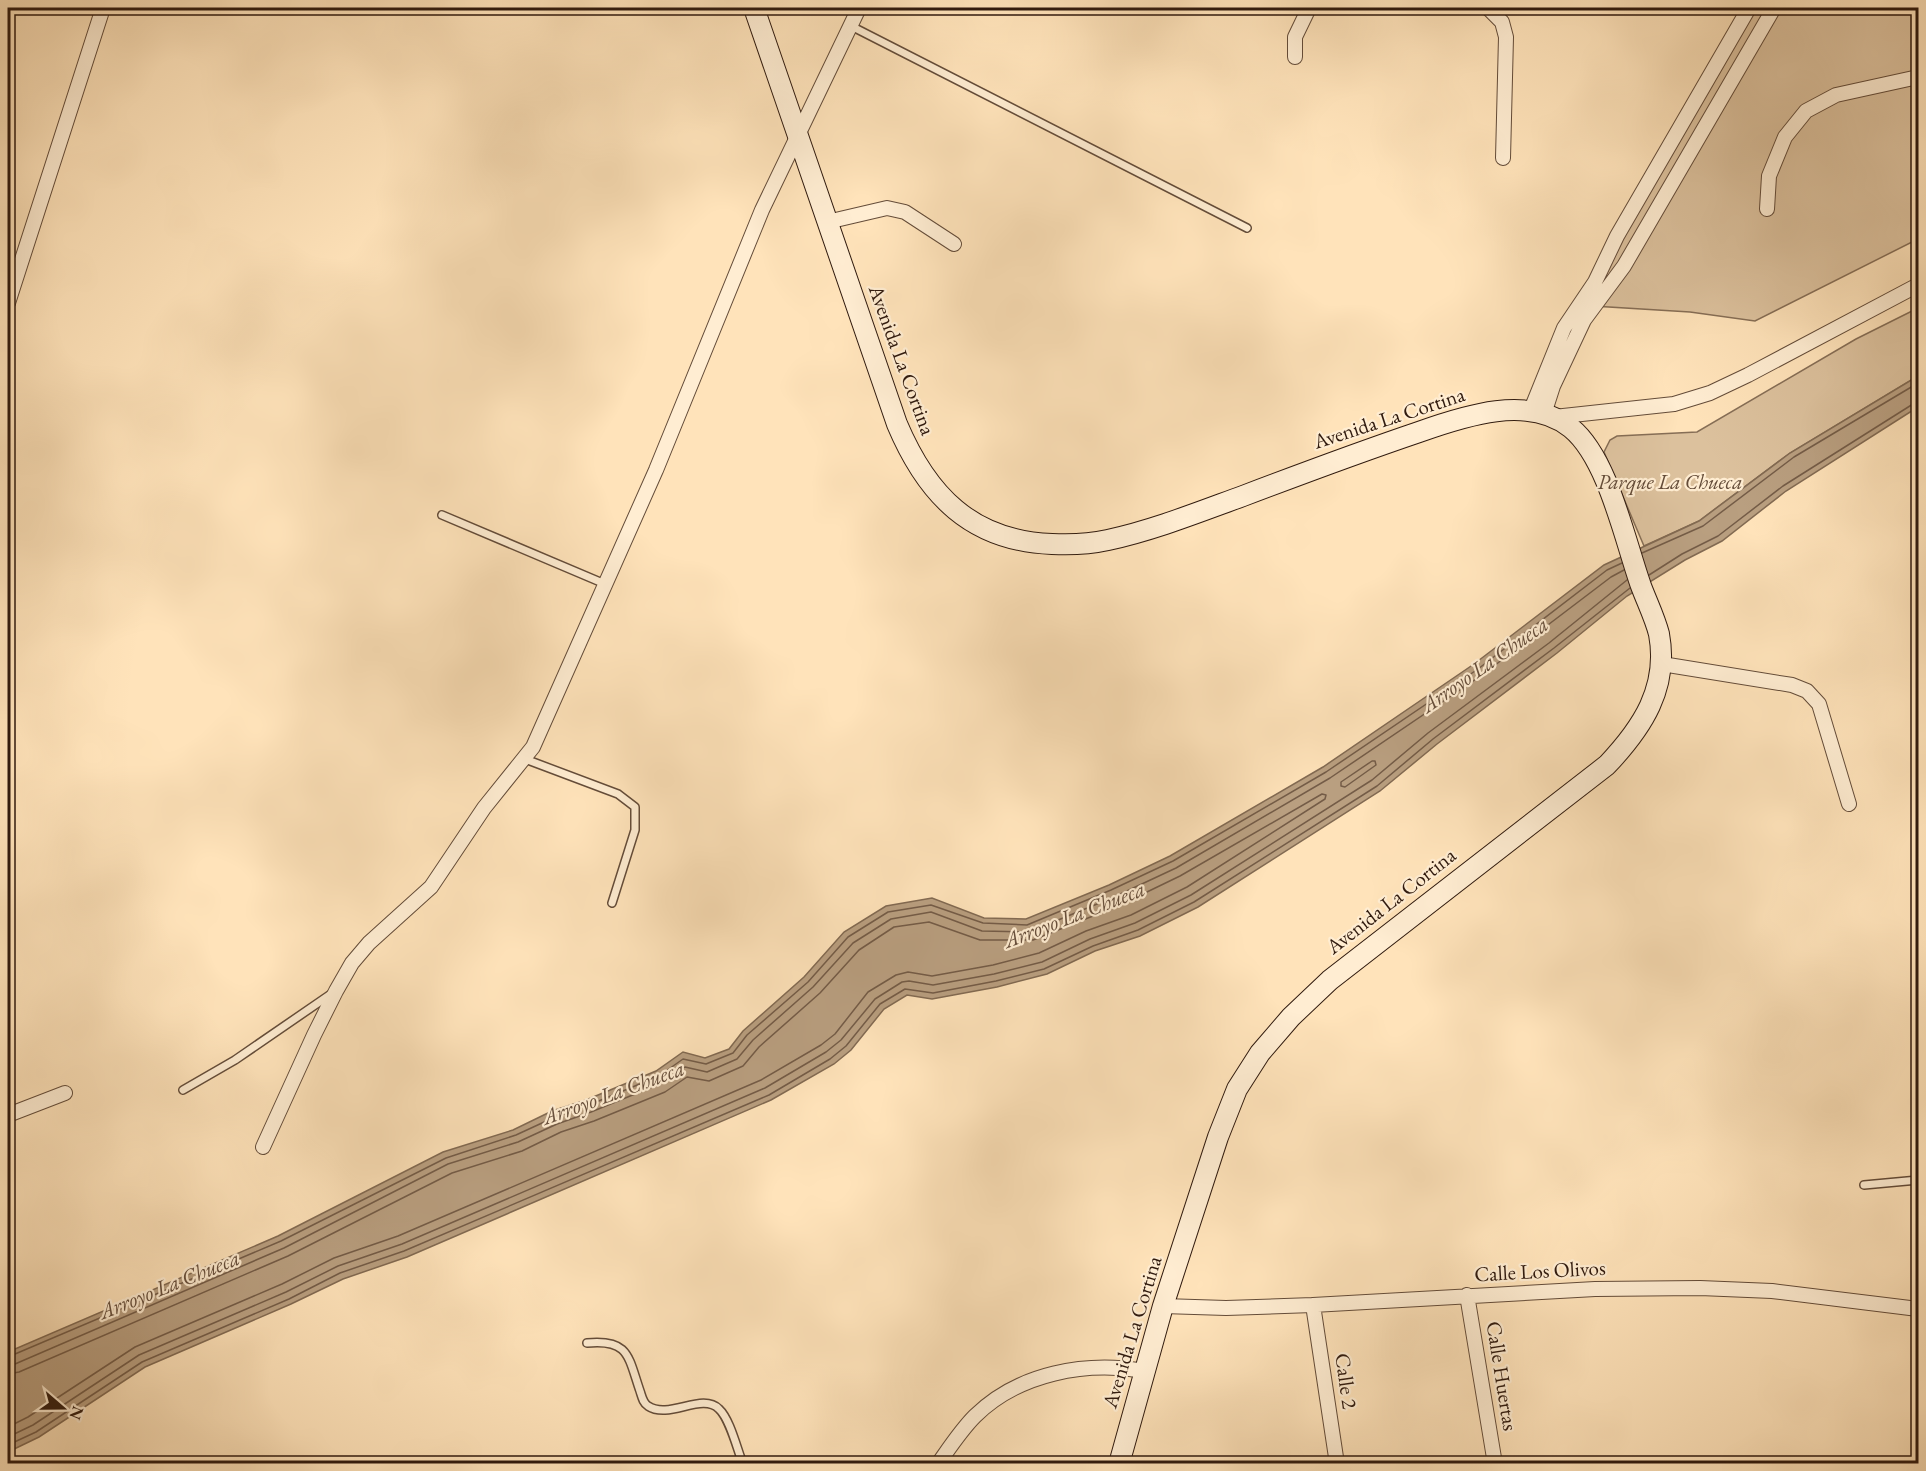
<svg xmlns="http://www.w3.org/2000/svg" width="1926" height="1471" viewBox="0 0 1926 1471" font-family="'EB Garamond',serif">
<rect width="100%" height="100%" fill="#ffe3ba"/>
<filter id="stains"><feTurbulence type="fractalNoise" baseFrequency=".00333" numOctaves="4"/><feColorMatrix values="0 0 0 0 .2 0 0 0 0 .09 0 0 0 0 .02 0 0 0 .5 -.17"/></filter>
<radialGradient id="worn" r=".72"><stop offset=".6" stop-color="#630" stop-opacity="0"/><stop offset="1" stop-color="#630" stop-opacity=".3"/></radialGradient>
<path fill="#dcc19d" stroke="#866e56" stroke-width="1.5" d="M1749 8H1918V239L1755 321 1690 312 1577 305Z
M1918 308V376L1790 453 1699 521 1644 546 1604 452 1610 440 1617 436 1697 432 1856 339Z"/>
<path fill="#b99f80" stroke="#826a52" stroke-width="1.5" d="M1918 376V407L1786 491 1722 541 1685 560 1627 596 1557 653 1437 744 1380 791 1198 907 1140 936 1095 951 1047 974 997 987 932 999 907 995 884 1009 851 1050 834 1064 771 1100 407 1257 343 1279 291 1304 145 1367 39 1437 8 1452V1352L278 1236 443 1152 513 1130 552 1111 586 1100 656 1071 683 1052 705 1058 729 1049 743 1031 804 977 844 932 886 906 932 898 984 918 1026 919 1109 885 1170 856 1323 767 1474 664 1604 565 1699 521 1790 453Z"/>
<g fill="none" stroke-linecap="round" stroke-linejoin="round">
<path stroke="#745c47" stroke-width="1.5" d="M1642 553 1703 526 1794 457 1918 383
M1649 575 1682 554 1718 536 1783 486 1913 404 1918 402
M1372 761H1375L1376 765 1345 787 1341 786V782Z
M8 1357 281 1241 446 1158 516 1135 555 1117 589 1105 659 1076 683 1059 706 1064 733 1053 747 1035 808 982 848 937 888 912 931 905 983 923 1027 925 1111 890 1173 861 1326 772 1478 669 1607 570 1622 563
M8 1365 15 1364 284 1248 448 1164 518 1142 557 1124 591 1112 662 1083 685 1067 707 1072 737 1059 753 1040 813 987 853 943 891 919 931 912 982 931 1029 932 1114 897 1176 868 1330 778 1482 675 1611 577 1624 570
M8 1374 19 1372 288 1256 452 1173 522 1151 561 1132 594 1121 665 1092 687 1077 709 1081 743 1066 759 1047 820 993 859 950 894 927 929 922 980 940H1033L1118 906 1180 876 1322 794 1326 795 1325 799 1187 887 1131 915 1086 931 1039 953 993 965 932 976 908 972 896 975 868 992 835 1034 821 1045 761 1080 398 1236 334 1258 282 1284 135 1347 28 1417 8 1427
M8 1437 33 1425 139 1355 286 1292 338 1266 402 1244 765 1088 826 1052 841 1040 875 999 902 982 909 981 933 985 994 974 1042 962 1090 939 1135 923 1191 895 1372 780 1428 733 1549 643 1627 580
M8 1445 36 1432 142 1362 289 1299 340 1273 404 1251 769 1095 830 1059 846 1046 880 1004 905 989 933 993 996 981 1044 969 1093 946 1138 930 1194 902 1377 786 1433 739 1554 648 1630 588"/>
<g stroke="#644c39" stroke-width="10">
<path id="lane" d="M851 26 1247 228
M442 515 605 584
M525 759 618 794 635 807V830L612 903
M183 1090 235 1060 331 994
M1864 1185 1918 1180
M587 1343C629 1339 628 1356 640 1391 642 1397 643 1403 648 1406 669 1420 702 1392 719 1409 730 1419 737 1449 743 1464"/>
</g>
<g stroke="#644c39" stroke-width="16">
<path id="street" d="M1488 8 1502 22 1506 37 1503 158
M1295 57V37L1309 8
M1767 209 1769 176 1785 137 1806 111 1836 95 1918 77
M827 222 887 208 905 212 954 244
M8 303 103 8
M1530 412 1564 328 1595 282 1617 236 1749 8
M1544 414 1553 386 1584 320 1624 266 1774 8
M1554 417 1674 404 1710 393 1748 375 1918 285
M1662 664 1792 685 1807 691 1819 704 1849 804
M8 1115 65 1093
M263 1147 314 1035 336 991 352 963 369 943 431 887 484 808 533 747 656 470 762 210 859 8
M1467 1295 1495 1464
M1313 1305 1337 1464
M1163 1306 1226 1308 1313 1305 1595 1289 1700 1288 1772 1291 1918 1309
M938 1464C950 1447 961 1430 975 1416 1019 1373 1085 1361 1144 1371"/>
</g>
<g stroke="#301a0e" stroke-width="22">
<path id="secondary" d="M754 8 897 424C927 495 971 541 1052 544 1071 545 1090 544 1108 540 1154 530 1199 512 1243 496 1301 474 1360 452 1419 432 1464 416 1529 394 1571 428 1608 458 1625 541 1641 586 1647 602 1655 618 1659 634 1669 688 1642 728 1607 765L1330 980 1291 1017 1260 1053 1237 1089 1218 1137 1163 1306 1119 1464"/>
</g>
<use href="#lane" stroke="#ffedd2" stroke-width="7"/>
<use href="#street" stroke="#ffedd2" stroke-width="14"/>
<use href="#secondary" stroke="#ffedd2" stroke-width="20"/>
</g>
<g text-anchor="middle" stroke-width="4.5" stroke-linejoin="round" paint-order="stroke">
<g font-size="21" fill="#301a0e" stroke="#ffedd2">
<text transform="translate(902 360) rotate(70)" y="7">Avenida La Cortina</text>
<text transform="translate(1389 418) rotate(-18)" y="7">Avenida La Cortina</text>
<text transform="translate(1391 901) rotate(-38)" y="7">Avenida La Cortina</text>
<text transform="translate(1540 1271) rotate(-3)" y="7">Calle Los Olivos</text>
<text transform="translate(1132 1332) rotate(-73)" y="7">Avenida La Cortina</text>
<text transform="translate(1502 1376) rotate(81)" y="7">Calle Huertas</text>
<text transform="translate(1346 1381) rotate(82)" y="7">Calle 2</text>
</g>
<g font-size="21" font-style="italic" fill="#644c39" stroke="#ffedd2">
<text x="1670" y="489">Parque La Chueca</text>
</g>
<g font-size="22" font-style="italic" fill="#674f3c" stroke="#ffedd2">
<text transform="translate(1484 664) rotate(-35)" y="8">Arroyo La Chueca</text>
<text transform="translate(1074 914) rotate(-21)" y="8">Arroyo La Chueca</text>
<text transform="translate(613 1092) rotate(-20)" y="8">Arroyo La Chueca</text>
<text transform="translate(169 1284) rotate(-22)" y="8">Arroyo La Chueca</text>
</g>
</g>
<rect width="1926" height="1471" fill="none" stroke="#ffe3ba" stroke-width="30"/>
<rect x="9" y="9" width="1908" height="1453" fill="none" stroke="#301a0e" stroke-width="3"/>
<rect x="15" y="15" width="1896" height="1441" fill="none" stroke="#301a0e" stroke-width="1.5"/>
<g transform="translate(63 1408) rotate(110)" stroke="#ffedd2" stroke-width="4.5" paint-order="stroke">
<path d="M0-4.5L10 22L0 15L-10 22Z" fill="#301a0e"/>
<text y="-9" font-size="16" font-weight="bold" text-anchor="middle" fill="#301a0e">N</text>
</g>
<rect width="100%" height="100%" filter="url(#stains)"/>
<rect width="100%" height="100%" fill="url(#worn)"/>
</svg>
